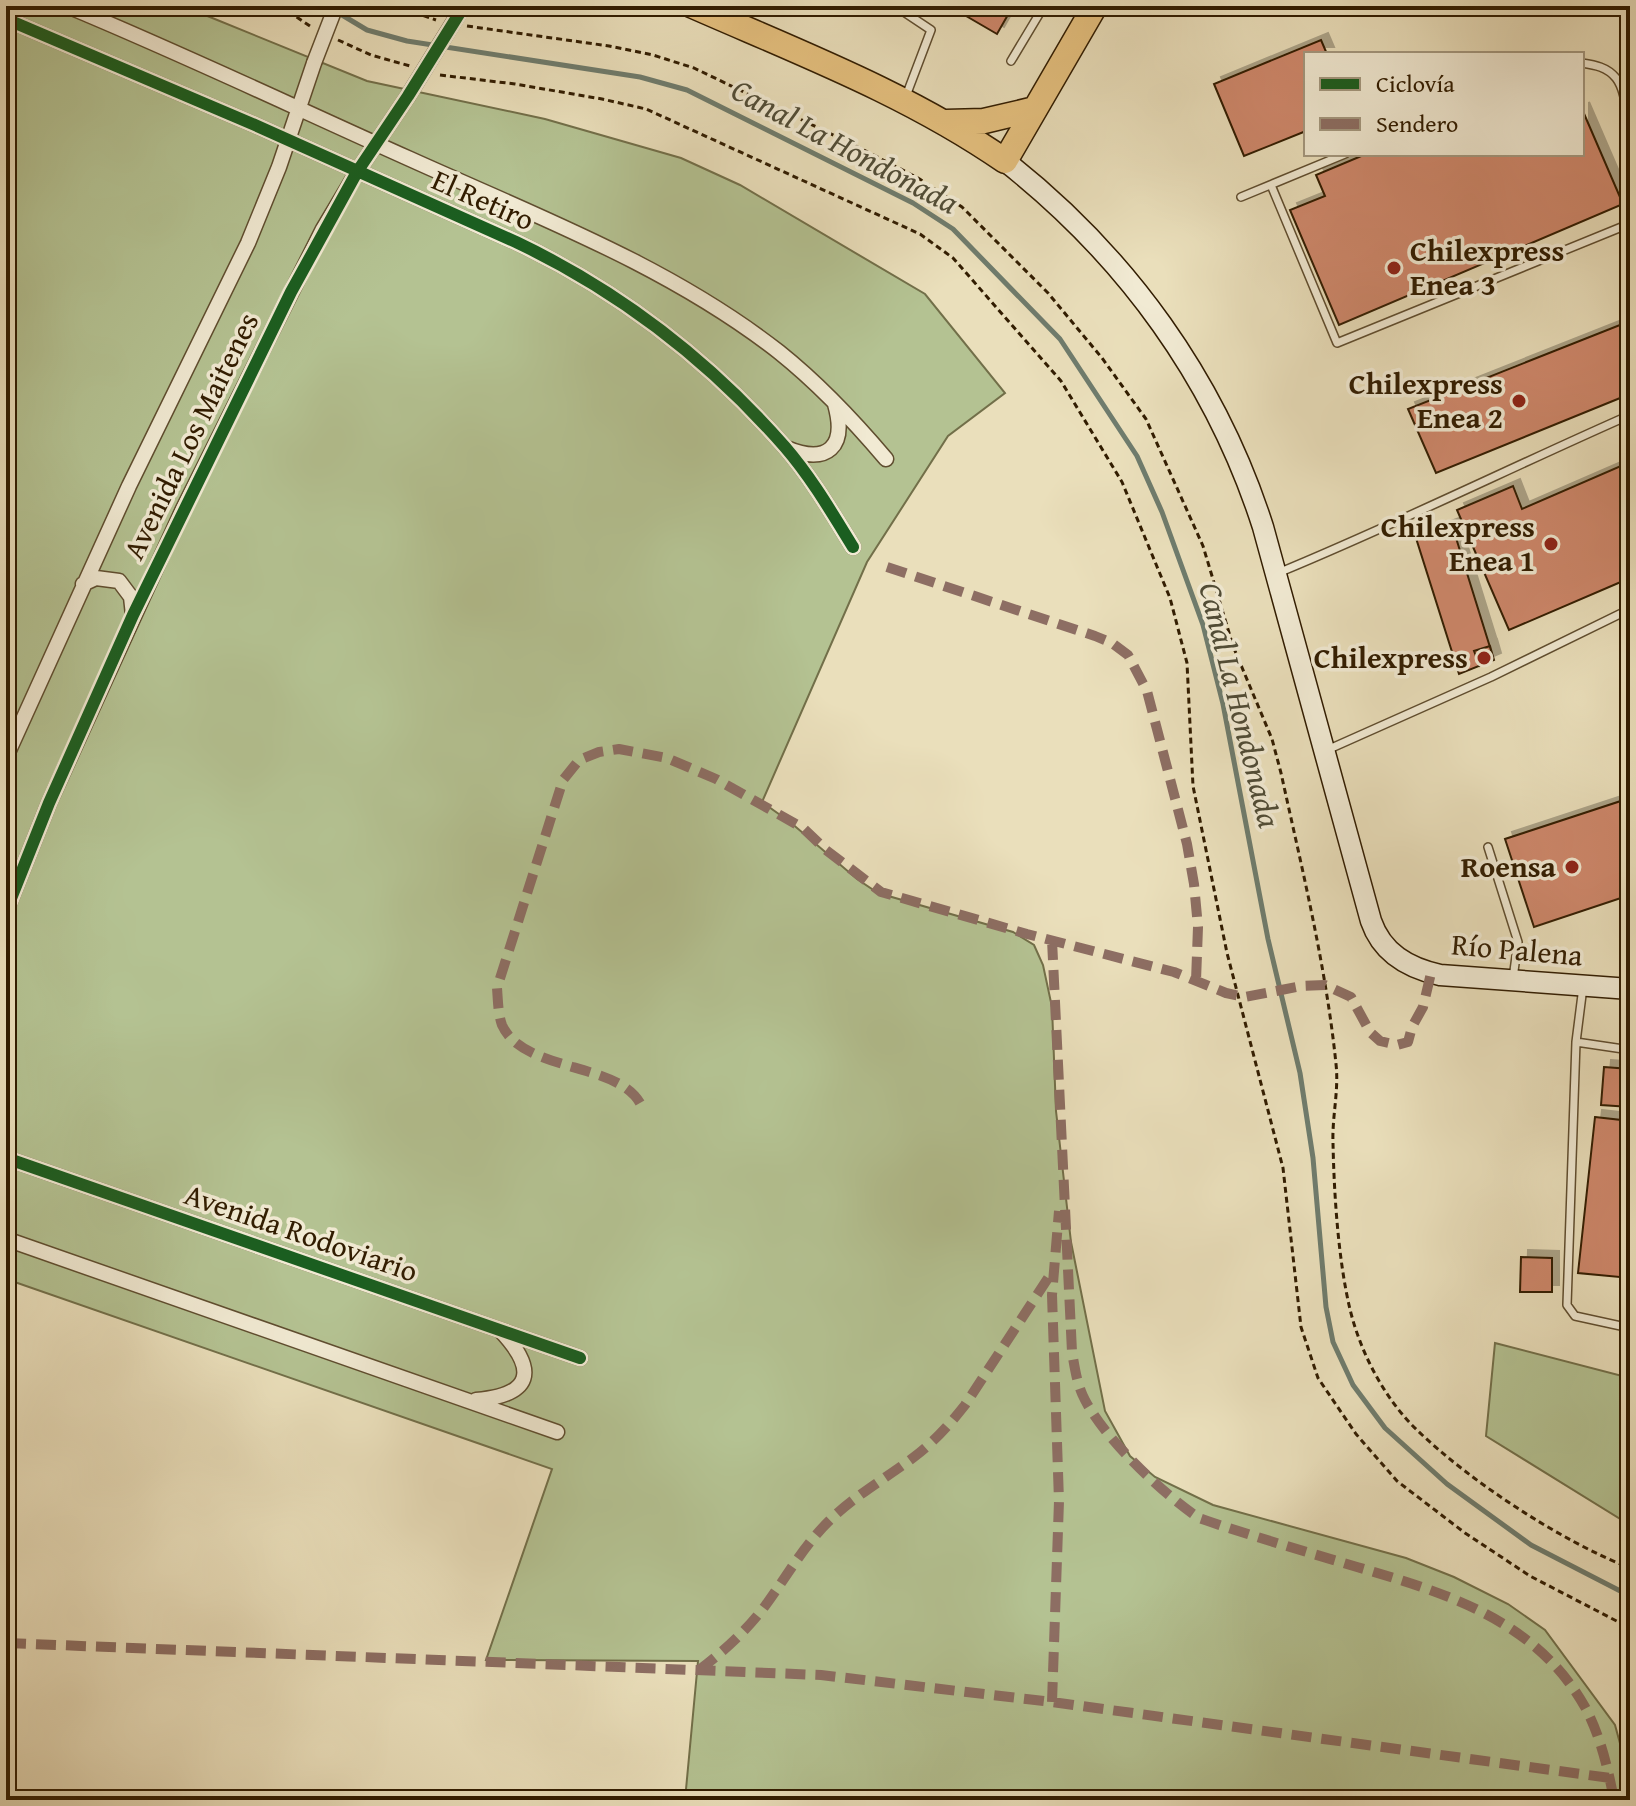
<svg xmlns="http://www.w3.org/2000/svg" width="1636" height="1806" viewBox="0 0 1636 1806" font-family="'Gentium Book Plus',serif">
<defs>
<filter id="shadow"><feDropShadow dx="7" dy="-7" stdDeviation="0" flood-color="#0004"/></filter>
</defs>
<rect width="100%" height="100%" fill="#eadfbb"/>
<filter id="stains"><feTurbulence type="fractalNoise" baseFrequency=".0025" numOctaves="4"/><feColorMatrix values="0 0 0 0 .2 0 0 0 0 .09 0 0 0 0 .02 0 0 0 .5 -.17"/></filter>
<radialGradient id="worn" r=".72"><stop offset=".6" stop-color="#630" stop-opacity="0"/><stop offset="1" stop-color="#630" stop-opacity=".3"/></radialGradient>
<path fill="#b4c292" stroke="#726f49" stroke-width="2" d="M6 6H190L205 15 367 81 545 119 681 158 740 185 925 294 1005 393 948 436 867 562 762 802 790 822 857 879 878 893 1013 932 1034 945 1043 965 1052 1007 1056 1111 1071 1242 1105 1411 1130 1456 1155 1477 1213 1505 1406 1558 1454 1577 1508 1604 1545 1630 1615 1725 1630 1780V1800H685L698 1661 486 1660 552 1469 6 1279Z
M1495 1343 1630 1378V1525L1486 1436Z"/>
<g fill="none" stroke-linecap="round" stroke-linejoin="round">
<path stroke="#6f7c6d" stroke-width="5" d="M327 6 367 30 407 41 640 77 687 90 913 203 953 229 1060 339 1137 456 1162 512 1203 625 1223 704 1268 939 1300 1073 1313 1158 1326 1307 1333 1342 1353 1385 1385 1428 1447 1484 1531 1545 1630 1596"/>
</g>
<path fill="#cf886c" stroke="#311c00" stroke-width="2" filter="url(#shadow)" d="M949 6H1013L997 34Z
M1321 40 1327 54H1306V131L1244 156 1214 84Z
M1582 109 1623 204 1339 325 1290 210 1325 196 1316 175 1366 154H1582Z
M1630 321V394L1436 473 1408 409Z
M1630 462V578L1509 630 1457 510 1513 486 1522 509Z
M1452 525 1494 660 1459 674 1416 538Z
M1490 646 1494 660 1480 666 1474 651Z
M1630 798V895L1534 927 1505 839Z
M1604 1067 1630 1069V1107L1601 1105Z
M1595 1117 1630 1121V1278L1578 1273Z
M1521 1257 1552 1258V1292H1520Z"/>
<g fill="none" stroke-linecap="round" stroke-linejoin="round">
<g stroke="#5f4d2f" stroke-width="10">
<path id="service" d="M895 6 931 30 906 96
M1011 61 1044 6
M1582 63C1595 65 1607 67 1616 78 1636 103 1626 197 1630 233
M1271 185 1337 343 1629 224
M1241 197 1345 154
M1278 573C1397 524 1512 467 1630 415
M1327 750 1491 677 1630 609
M1488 847 1518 942 1513 978
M1583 987 1576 1042 1567 1305 1575 1316 1630 1328
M1576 1042 1630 1050"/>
</g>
<g stroke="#5f4d2f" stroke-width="17">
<path id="minor" d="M67 6C183 54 296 108 410 159 536 216 669 266 779 352 819 384 853 420 886 459
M6 19 255 125 516 242C621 292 708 359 785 447 811 477 832 513 853 547
M786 448C828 465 847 447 835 404
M83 584 96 578 119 581 131 597 133 615
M6 757 129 486 248 243 279 167 314 63
M6 911 49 803 183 509 323 229 357 172 408 96
M6 1158 580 1358
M6 1239 557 1432
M476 1400C532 1395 538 1371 501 1331"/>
</g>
<g stroke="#311c00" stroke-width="23">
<path id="secondary" d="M1005 161C1126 256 1216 380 1263 527L1371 921C1382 953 1408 968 1440 975L1630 989"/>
</g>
<g stroke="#311c00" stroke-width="27">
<path id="primary" d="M693 6C800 53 908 94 1005 161L1095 6
M946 122 984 121 1035 109"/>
</g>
<path stroke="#311c00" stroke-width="3" stroke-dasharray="6 4" stroke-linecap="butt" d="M280 6 313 28
M395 6 436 20
M467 26 609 46 653 55 694 68 856 146 918 178 962 207 1048 293 1102 358 1146 419 1203 546 1233 646 1272 739 1281 773C1302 869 1326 966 1336 1064 1339 1091 1332 1116 1333 1143 1334 1193 1338 1256 1349 1305 1359 1350 1384 1399 1418 1431 1471 1482 1561 1541 1630 1568
M338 40 371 55 410 66
M440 75 515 84 602 99 646 109 920 234 953 258 1061 381 1122 482 1170 598 1187 663 1193 786 1227 953 1283 1168 1301 1327 1318 1378 1356 1434 1397 1481 1465 1533 1530 1576 1630 1628"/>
<use href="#service" stroke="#f1ead3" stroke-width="7"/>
<use href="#minor" stroke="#f1ead3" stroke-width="14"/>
<use href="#secondary" stroke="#f1ead3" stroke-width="20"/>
<use href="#primary" stroke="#e5c07e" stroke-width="24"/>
<g stroke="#5f4d2f" stroke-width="17" stroke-linecap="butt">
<path id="minor-bridge" d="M314 63 336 6
M408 96 463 7"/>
</g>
<use href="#minor-bridge" stroke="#f1ead3" stroke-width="14"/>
<path stroke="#8d6e63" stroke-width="10" stroke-dasharray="20 10" stroke-linecap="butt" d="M887 567 1095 636 1112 643 1128 655 1147 691 1187 844 1194 884 1198 927 1196 981
M1052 940 1072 1352C1075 1369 1077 1385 1085 1400 1105 1439 1163 1494 1199 1518 1251 1536 1304 1551 1357 1567 1446 1593 1536 1620 1585 1707 1600 1735 1608 1768 1614 1800
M640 1103C617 1062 523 1072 502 1025 498 1014 498 1000 497 988L563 780 579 760 599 752 619 749 667 758 716 779 803 828 826 850 881 892 1027 934 1174 972 1226 993 1245 997 1302 986 1325 985 1351 997 1370 1032 1380 1041 1397 1045 1408 1042 1412 1027 1423 1007 1431 973
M6 1643 821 1675 1052 1702 1610 1778
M699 1670C724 1651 746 1631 765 1606 787 1576 804 1545 831 1519 856 1495 886 1478 914 1457 934 1442 950 1424 965 1405L1054 1269
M1052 1702 1059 1501 1052 1295 1059 1211"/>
<g stroke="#f1ead3" stroke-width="17">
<path id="cycleway" d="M6 19 255 125 516 242C621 292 708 359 785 447 811 477 832 513 853 547
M6 911 49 803 133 615 291 292 357 172 408 96 464 6
M6 1158 580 1358"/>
</g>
<use href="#cycleway" stroke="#1b5e20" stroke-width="12"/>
</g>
<g fill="#8f2418" stroke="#f1ead3" stroke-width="3">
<circle cx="1394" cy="268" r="8"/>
<circle cx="1519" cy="401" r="8"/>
<circle cx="1551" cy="544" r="8"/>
<circle cx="1484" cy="658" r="8"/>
<circle cx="1572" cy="867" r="8"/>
</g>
<g text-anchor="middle" stroke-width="7" stroke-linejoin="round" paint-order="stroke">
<g font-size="30" fill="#311c00" stroke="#f1ead3">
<text transform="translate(483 200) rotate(24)" y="10">El Retiro</text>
<text transform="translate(191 436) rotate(-64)" y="10">Avenida Los Maitenes</text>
<text transform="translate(1517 950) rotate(5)" y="10">Río Palena</text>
<text transform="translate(301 1233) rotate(19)" y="10">Avenida Rodoviario</text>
</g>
<g font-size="30" font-weight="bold" fill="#311c00" stroke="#f1ead3" text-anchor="end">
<text x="1410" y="261" text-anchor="start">Chilexpress<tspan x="1410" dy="34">Enea 3</tspan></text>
<text x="1503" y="394">Chilexpress<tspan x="1503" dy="34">Enea 2</tspan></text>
<text x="1535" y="537">Chilexpress<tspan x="1535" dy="34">Enea 1</tspan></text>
<text x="1468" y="668">Chilexpress</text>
<text x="1556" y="877">Roensa</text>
</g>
<g font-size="32" font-style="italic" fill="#504c36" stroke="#f1ead3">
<text transform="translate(845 146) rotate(28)" y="11">Canal La Hondonada</text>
<text transform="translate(1240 705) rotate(76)" y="11">Canal La Hondonada</text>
</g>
</g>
<rect width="1636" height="1806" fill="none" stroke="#eadfbb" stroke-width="32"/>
<rect x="8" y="8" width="1620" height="1790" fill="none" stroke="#311c00" stroke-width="4"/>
<rect x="16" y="16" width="1604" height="1774" fill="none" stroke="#311c00" stroke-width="2"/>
<rect x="1304" y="52" width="280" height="104" fill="#f1ead3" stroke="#a4987f" stroke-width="2"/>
<rect x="1320" y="78" width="40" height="12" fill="#1b5e20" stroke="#a4987f" stroke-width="2"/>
<text x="1376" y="92" font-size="24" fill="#311c00">Ciclovía</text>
<rect x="1320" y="118" width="40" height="12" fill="#8d6e63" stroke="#a4987f" stroke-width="2"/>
<text x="1376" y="132" font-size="24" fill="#311c00">Sendero</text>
<rect width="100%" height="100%" filter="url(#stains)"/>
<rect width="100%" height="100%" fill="url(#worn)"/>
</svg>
